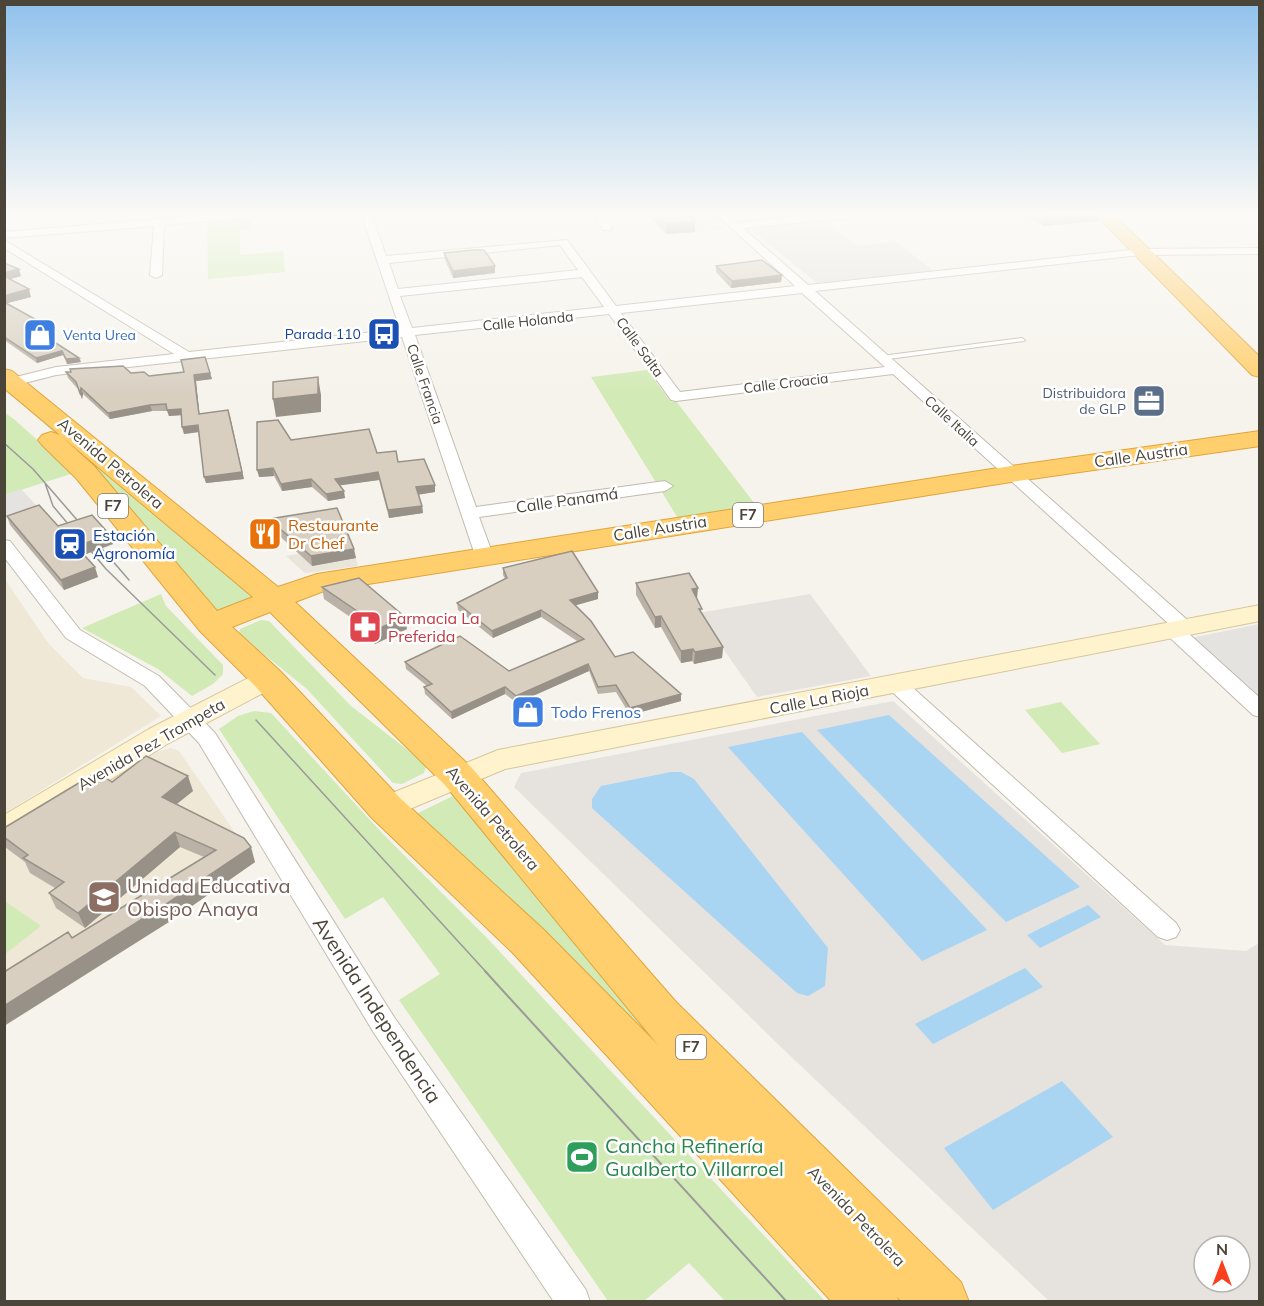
<svg xmlns="http://www.w3.org/2000/svg" width="1264" height="1306" viewBox="0 0 1264 1306" font-family="Mulish,sans-serif">
<rect width="100%" height="100%" fill="#f6f3ec"/>
<path fill="#eae5da" d="M352 544 358 566 305 573 286 556Z"/>
<path fill="#f7ead8" d="M733 213H822L823 214 743 222Z"/>
<path fill="#e6e2dd" fill-rule="evenodd" d="M646 213H710L726 229 666 234Z
M824 220 857 246 896 242 934 271 817 283 750 229Z
M810 594 871 676 757 697 698 613Z
M893 701 1165 945 1246 951 1259 943V1301H1049L782 1048 514 787 521 773ZM1204 1246H1240V1282H1204Z"/>
<path fill="#efe8d6" d="M4 578 49 644 83 678 131 687 161 716 5 813Z
M171 748 179 751 255 862 169 922 5 1026V847L150 754Z"/>
<path fill="#d2eab5" d="M250 219 252 229 240 230V255L283 251 285 272 208 279 207 222Z
M647 370 671 402 676 401 758 508 679 520 591 377Z
M4 385 253 597 217 612C150 535 86 453 5 391Z
M4 412 15 420 74 473 5 495Z
M161 594 166 606 223 665V674L213 684 192 696 158 669 82 628Z
M261 620 269 621 351 706 422 761 426 767 424 773 402 784 393 783 307 689 239 634 240 629Z
M1061 702 1100 744 1062 753 1025 710Z
M254 711 271 713 383 834 486 937 825 1301H725L689 1263 644 1301H608L399 1000 440 974 383 897 345 919 219 729 238 716Z
M459 793 918 1301H896L412 816Z
M5 901 41 926 5 954Z"/>
<path fill="#e5e3e0" d="M21 489 39 508 5 519 4 495Z
M1259 624V697L1191 638Z"/>
<path fill="#a9d4f2" d="M889 715 1080 887 1006 922 817 730Z
M802 732 987 930 922 961 728 747Z
M671 772H681L694 779 828 948 825 986 808 996 797 993 592 808V799L601 786Z
M1088 905 1101 917 1040 948 1027 935Z
M1025 968 1043 987 933 1044 915 1024Z
M1062 1081 1113 1137 993 1210 944 1148Z"/>
<g fill="none" stroke-linecap="round" stroke-linejoin="round">
<g stroke="#c2bbae" stroke-width="2">
<path id="lane" d="M1022 338 1025 340 1024 341 881 360 878 358 881 356Z"/>
</g>
<g stroke="#c2bbae" stroke-width="2">
<path id="street" d="M231 213H271L266 216 164 225 162 275 156 278 150 275 154 226 4 238V232Z
M361 213H371L386 256 567 240 616 306 795 286 715 213H726L737 223 839 213H874L869 216 743 228 808 285 1140 249 1260 248V254L1140 255 815 291 1192 624 1194 628 1188 633 1260 698V717L1253 715 1166 634 1163 630 1170 625 893 374 676 401 671 400 609 314 415 335 476 507 665 481 673 486 665 491 479 517 493 555 490 559H478L475 555 402 337 56 375 13 386 6 382 8 379 56 367 174 354 4 248V240L189 352 400 329ZM560 245 578 270 398 289 389 263ZM582 277 604 307 412 328 400 296ZM802 293 885 367 680 392 621 313Z
M593 213H603L612 228 611 230H603Z
M4 540 10 541 80 630 159 676 215 733 394 1017 586 1290 590 1302H554L374 1033 199 743 145 686 66 638 4 557Z
M896 678 903 679 1176 923 1180 930 1176 937 1167 940 1158 937 889 689 886 684 889 679Z"/>
</g>
<g stroke="#d6c79b" stroke-width="2">
<path id="secondary" d="M1260 605V621L505 769 386 819 375 816 370 808 375 800 498 750Z
M268 670 278 673 282 679 278 685 169 743 15 839 4 843V815L149 729 258 673Z"/>
</g>
<g stroke="#e0a43c" stroke-width="2">
<path id="highway" d="M1094 213H1112L1260 357V377L1252 375Z
M4 369 12 371 278 587 317 574 1011 466 1260 431V446L1011 482 324 591 295 602 471 767 676 1002 961 1282 969 1302H902L897 1297 899 1302H832L513 953 372 818 256 687 200 631 76 478 42 445 38 440 42 435 51 432 60 435 4 388ZM61 436 253 597 217 611 94 466ZM270 612 445 785 658 1045 543 929 400 798 280 671 232 627Z"/>
</g>
<use href="#lane" fill="#fff" fill-rule="evenodd"/>
<use href="#street" fill="#fff" fill-rule="evenodd"/>
<use href="#secondary" fill="#fff3cd" fill-rule="evenodd"/>
<use href="#highway" fill="#ffcf6e" fill-rule="evenodd"/>
<path stroke="#9a9a9a" stroke-width="1.5" d="M4 443 33 469 129 580
M45 483 53 506 106 569 215 675
M256 720 487 973"/>
<path stroke="#9a9a9a" stroke-width="2" d="M485 971 787 1302"/>
</g>
<path fill="#bab2a6" d="M646 213H687L695 232 666 234Z
M1020 213H1100L1098 221 1043 226Z
M444 253 495 273 453 278 445 260Z
M4 263 21 276 10 279 31 297 7 303 56 334 47 337 79 358 81 362 67 364 63 355 37 363 4 340Z
M716 266 782 275 781 282 731 288 716 272Z
M66 372 131 373 149 376 210 373 212 379 196 381 199 413 244 479 206 483 198 432 184 434 182 415 169 416 167 411H152L110 419 83 394 82 399 78 389 68 378Z
M291 440 377 453 398 462 435 485V492L419 494 422 506 423 513 389 518 379 480 339 485 345 498 328 501 312 487 282 491 274 476 259 477Z
M7 516 113 544 84 555 98 577 64 590 10 525Z
M269 519 356 558 312 566 271 528Z
M503 568 598 599 575 605 615 657 681 701 630 715 616 692 598 694 589 671 517 703 505 694 452 719 425 694 424 687 427 686 406 669 405 662 509 671 577 641 541 617 493 638 458 610 457 603 505 579 503 575Z
M636 583 697 599 702 614 723 647 722 658 694 664 692 661 681 663 661 627 655 628 636 595Z
M322 587 407 629 375 644 354 625 353 619 324 599Z
M112 782 193 791 176 804 255 862 169 922 72 938 204 857 180 847 85 928 56 908 49 893 55 888 30 873 25 862 5 847 4 828Z"/>
<path fill="#979187" d="M1067 213H1100L1098 221 1043 226 1046 215Z
M695 221V232L666 234V224Z
M495 266V273L453 278V271Z
M19 269 21 276 4 281V273Z
M782 275 781 282 731 288 732 281Z
M29 289 31 297 4 304V296Z
M55 330 56 334 44 338 42 334Z
M62 351 63 355 37 363 36 358Z
M79 358 81 362 67 364 66 359Z
M210 373 212 379 196 381 200 420 194 375Z
M318 377 321 395V412L276 417 273 399Z
M81 388 83 394 82 399 80 393Z
M150 405 152 411 110 419 108 413Z
M181 409 183 415 169 416 167 410Z
M230 416 244 479 206 483 204 477Z
M198 425 199 432 184 434 182 427Z
M273 468 274 476 259 477 257 470Z
M378 472 379 480 336 486 335 479Z
M311 479 312 487 282 491 281 484Z
M435 485V492L417 495 416 487Z
M344 491 345 498 328 501 326 494Z
M422 506 423 513 389 518 388 510Z
M110 535 113 544 80 556 76 546Z
M354 549 356 558 312 566 311 556Z
M95 567 98 577 64 590 61 580Z
M698 588 697 599 692 589Z
M598 592V599L570 607V600Z
M541 610V617L493 638 492 631Z
M661 616V627L655 628V617Z
M405 617 407 629 375 644 373 631Z
M723 647 722 658 694 664 695 652Z
M693 649 692 661 681 663V651Z
M588 664 589 671 517 703 516 696Z
M505 687V694L452 719 451 712Z
M681 694V701L630 715V708Z
M188 776 193 791 167 812 162 797Z
M175 832 180 847 85 928 78 913Z
M251 847 255 862 169 922 4 1026V1006Z"/>
<path fill="#d8cfc1" stroke="#979187" stroke-width="1.5" d="M656 213H687L695 221 666 224Z
M1042 213H1067L1046 215Z
M473 250H484L495 266 453 271 444 253Z
M762 260 782 275 732 281 716 266Z
M4 263 19 269 4 273Z
M4 276 29 289 4 296Z
M4 302 55 330 42 334 79 358 66 359 62 351 36 358 4 337Z
M205 357 210 373 194 375 199 414 228 410 242 472 204 477 198 425 182 427 181 409 167 410 166 404 150 405 108 413 81 388 80 393 76 382 66 372H71L70 369 123 366 131 373 144 372 149 376 184 372 181 360Z
M318 377V394L273 399V382Z
M278 420 291 440 369 429 377 453 396 451 398 462 424 459 435 485 416 487 422 506 388 510 378 472 335 479 344 491 326 494 311 479 281 484 273 468 257 470V422Z
M39 505 58 526 92 515 110 535 76 546 95 567 61 580 7 516Z
M337 508 354 549 311 556 269 519Z
M572 551 598 592 570 600 591 621 615 657 633 652 681 694 630 708 616 685 598 687 588 664 516 696 505 687 451 712 424 687 432 684 405 662 460 636 509 671 584 639 541 610 492 631 457 603 507 578 503 568Z
M689 573 698 588 692 589 702 609H699L723 647 695 652 693 649 681 651 661 616 655 617 636 583Z
M359 578 405 617 373 631 352 613 357 611 322 587Z
M146 756 188 776 162 797 244 838 251 847 163 906 4 1006V972L68 932 72 938 216 850 175 832 78 913 49 893 64 882 23 858 28 855 4 837V828L97 772 112 782Z"/>
<linearGradient id="sky" x2="0" y2="1"><stop stop-color="#8fc1ec"/><stop offset="0.54" stop-color="#fbfaf6"/><stop offset="1" stop-color="#fbfaf6" stop-opacity="0"/></linearGradient>
<rect width="1264" height="396" fill="url(#sky)"/>
<defs>
<g id="bus-square" transform="scale(1.725)"><rect x="-9" y="-9" width="18" height="18" rx="4" fill="#1a4fb4" stroke="#fff"/><path d="M-5-6H5V4H4V6H2V4H-2V6H-4V4H-5ZM-3.5-4V0h7V-4ZM-3.5 1.2v1.5H-2V1.2ZM2 1.2v1.5H3.5V1.2Z" fill="#fff"/></g>
<g id="shop-square" transform="scale(1.725)"><rect x="-9" y="-9" width="18" height="18" rx="4" fill="#3f7fe0" stroke="#fff"/><path d="M-5-2.5h2.3a2.7 3.5 0 0 1 5.4 0H5L5.5 6h-11ZM-1.5-2.5h3a1.5 2.3 0 0 0-3 0Z" fill="#fff"/></g>
<g id="office-square" transform="scale(1.725)"><rect x="-9" y="-9" width="18" height="18" rx="4" fill="#5c6f8a" stroke="#fff"/><path d="M-6-3h4V-5.5h4V-3h4V5H-6ZM-1-4.5V-3h2v-1.5ZM-6 0V1H6V0Z" fill="#fff"/></g>
<g id="restaurant-square" transform="scale(1.725)"><rect x="-9" y="-9" width="18" height="18" rx="4" fill="#e8710a" stroke="#fff"/><path d="M-5-6h1v4h1v-4h1v4h1v-4h1v5L-1.5 .5V6h-2V.5L-5-1ZM5-6V6H3V1.5H1.5Q1.5-4 5-6Z" fill="#fff"/></g>
<g id="station-square" transform="scale(1.725)"><rect x="-9" y="-9" width="18" height="18" rx="4" fill="#1a4fb4" stroke="#fff"/><path d="M-3-6H3Q5-6 5-4V2Q5 4 3 4L4.5 6H3L1.5 4h-3L-3 6H-4.5L-3 4Q-5 4-5 2V-4Q-5-6-3-6ZM-3.5-4v3h7v-3ZM-3.5 1v1.5H-2V1ZM2 1v1.5H3.5V1Z" fill="#fff"/></g>
<g id="pharmacy-square" transform="scale(1.725)"><rect x="-9" y="-9" width="18" height="18" rx="4" fill="#e0444e" stroke="#fff"/><path d="M-2-6h4v4h4v4h-4v4h-4v-4h-4v-4h4Z" fill="#fff"/></g>
<g id="school-square" transform="scale(1.725)"><rect x="-9" y="-9" width="18" height="18" rx="4" fill="#8d6e63" stroke="#fff"/><path d="M0-5L7-2L0 1L-7-2ZM-4 1L0 2.5L4 1V4Q0 6-4 4Z" fill="#fff"/></g>
<g id="stadium-square" transform="scale(1.725)"><rect x="-9" y="-9" width="18" height="18" rx="4" fill="#2e9e5b" stroke="#fff"/><path d="M0-5a6.5 5 0 1 0 0 10a6.5 5 0 1 0 0-10ZM-3.5-1.8h7v3.6h-7Z" fill="#fff"/></g>
</defs>
<g fill-rule="evenodd">
<use href="#bus-square" x="384" y="334"/>
<use href="#shop-square" x="40" y="335"/>
<use href="#office-square" x="1149" y="401"/>
<use href="#restaurant-square" x="265" y="534"/>
<use href="#station-square" x="70" y="544"/>
<use href="#pharmacy-square" x="365" y="627"/>
<use href="#shop-square" x="528" y="712"/>
<use href="#school-square" x="104" y="897"/>
<use href="#stadium-square" x="582" y="1157"/>
</g>
<g text-anchor="middle" stroke-width="5" stroke-linejoin="round" paint-order="stroke">
<g font-size="14" fill="#4b4439" stroke="#fff">
<text transform="translate(528 321) rotate(-6)" y="5">Calle Holanda</text>
<text transform="translate(640 347) rotate(54)" y="5">Calle Salta</text>
<text transform="translate(786 383) rotate(-7)" y="5">Calle Croacia</text>
<text transform="translate(425 384) rotate(71)" y="5">Calle Francia</text>
<text transform="translate(952 421) rotate(42)" y="5">Calle Italia</text>
</g>
<g font-size="14" fill="#164399" stroke="#fff" text-anchor="end">
<text x="361" y="339">Parada 110</text>
</g>
<g font-size="14" fill="#366cbe" stroke="#fff" text-anchor="start">
<text x="63" y="340">Venta Urea</text>
</g>
<g font-size="14" fill="#4e5e75" stroke="#fff" text-anchor="end">
<text x="1126" y="398">Distribuidora<tspan x="1126" dy="16">de GLP</tspan></text>
</g>
<g fill="#fff" stroke="#817c74" stroke-width="1.5">
<rect x="98" y="494" width="30" height="24" rx="4.5"/>
<rect x="733" y="503" width="30" height="24" rx="4.5"/>
<rect x="676" y="1035" width="30" height="24" rx="4.5"/>
</g>
<g font-size="15" font-weight="bold" fill="#4b4439">
<text x="113" y="511">F7</text>
<text x="748" y="520">F7</text>
<text x="691" y="1052">F7</text>
</g>
<g font-size="16" fill="#4b4439" stroke="#fff">
<text transform="translate(1141 455) rotate(-8)" y="6">Calle Austria</text>
<text transform="translate(111 463) rotate(40)" y="6">Avenida Petrolera</text>
<text transform="translate(567 500) rotate(-8)" y="6">Calle Panamá</text>
<text transform="translate(660 528) rotate(-9)" y="6">Calle Austria</text>
<text transform="translate(819 699) rotate(-11)" y="6">Calle La Rioja</text>
<text transform="translate(151 744) rotate(-30)" y="6">Avenida Pez Trompeta</text>
<text transform="translate(493 818) rotate(49)" y="6">Avenida Petrolera</text>
<text transform="translate(857 1216) rotate(46)" y="6">Avenida Petrolera</text>
</g>
<g font-size="16" fill="#c56008" stroke="#fff" text-anchor="start">
<text x="288" y="531">Restaurante<tspan x="288" dy="18">Dr Chef</tspan></text>
</g>
<g font-size="16" fill="#164399" stroke="#fff" text-anchor="start">
<text x="93" y="541">Estación<tspan x="93" dy="18">Agronomía</tspan></text>
</g>
<g font-size="16" fill="#be3a42" stroke="#fff" text-anchor="start">
<text x="388" y="624">Farmacia La<tspan x="388" dy="18">Preferida</tspan></text>
</g>
<g font-size="16" fill="#366cbe" stroke="#fff" text-anchor="start">
<text x="551" y="718">Todo Frenos</text>
</g>
<g font-size="20" fill="#785e54" stroke="#fff" text-anchor="start">
<text x="127" y="893">Unidad Educativa<tspan x="127" dy="23">Obispo Anaya</tspan></text>
</g>
<g font-size="20" fill="#4b4439" stroke="#fff">
<text transform="translate(377 1010) rotate(57)" y="7">Avenida Independencia</text>
</g>
<g font-size="20" fill="#27864d" stroke="#fff" text-anchor="start">
<text x="605" y="1153">Cancha Refinería<tspan x="605" dy="23">Gualberto Villarroel</tspan></text>
</g>
</g>
<rect width="1264" height="1306" fill="none" stroke="#4b4439" stroke-width="12"/>
<g transform="translate(1222 1264)"><circle r="28" fill="#ffffff" stroke="#b7b4b0" stroke-width="1.5"/>
<path d="M0-4.5L10 22L0 15L-10 22Z" fill="#fc3f1d"/>
<text y="-9" font-size="16" font-weight="bold" text-anchor="middle" fill="#4b4439">N</text>
</g>
</svg>
